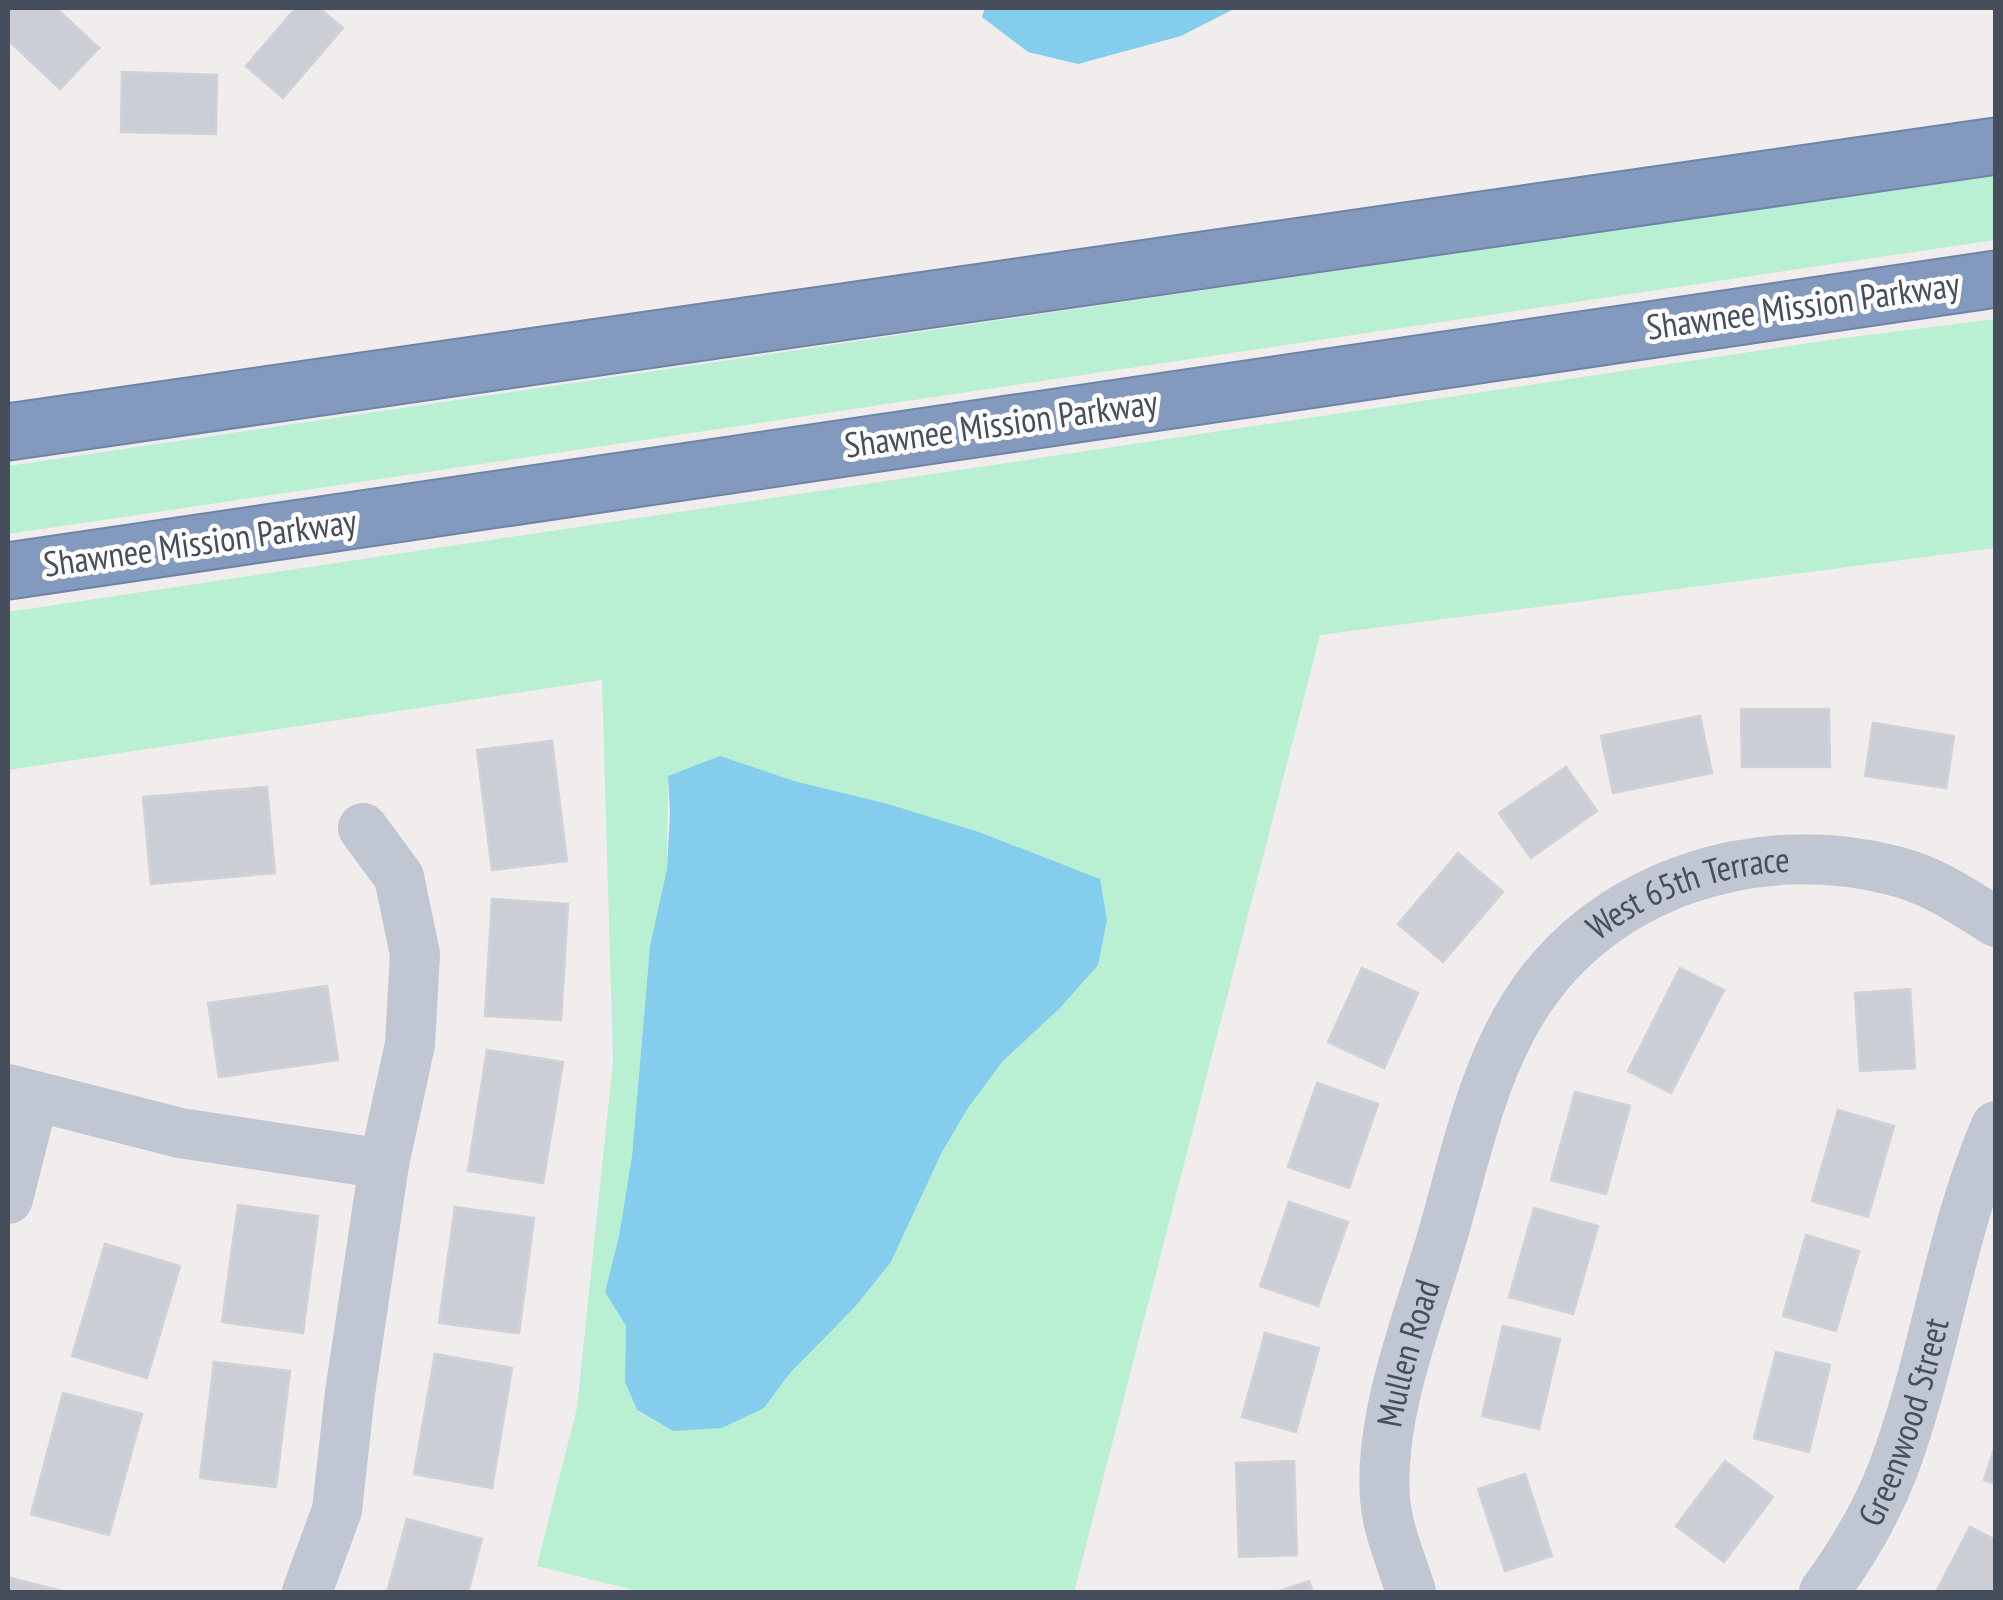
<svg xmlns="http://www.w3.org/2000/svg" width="2003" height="1600" viewBox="0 0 2003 1600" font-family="'PT Sans Narrow',sans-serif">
<rect width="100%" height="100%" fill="#f0edec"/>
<path fill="#b9efd3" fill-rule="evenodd" d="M1995 174V240L8 534V466Z
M1995 319V548L1320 635 1074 1592H642L537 1566 577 1408 613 1061 602 680 8 770V612L1844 338ZM668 776 794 781 888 804 979 832 1099 879 1060 1008 1003 1061 968 1108 942 1152 891 1262 855 1307 790 1373 764 1408 673 1431 637 1411 625 1382 626 1326 605 1292 619 1236 632 1156 650 946 667 869Z"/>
<path fill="#85cded" d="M985 8H1236L1181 36 1078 64 1028 52 982 17Z
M720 756 794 781 888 804 979 832 1100 879 1107 920 1098 965 1060 1008 1003 1061 968 1108 942 1152 891 1262 855 1307 790 1373 764 1408 722 1428 673 1431 637 1410 625 1382 626 1326 605 1292 619 1236 632 1156 650 946 667 869 670 813 668 776Z"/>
<path fill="#ccced5" stroke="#d0d2d9" stroke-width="2.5" d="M9 8H56L99 48 60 89 8 40Z
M296 8H319L343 28 283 98 246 66Z
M122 72 217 75 216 134 121 132Z
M1741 709H1829L1830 767H1742Z
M1700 716 1712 773 1613 793 1601 736Z
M1873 723 1954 736 1946 788 1865 776Z
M552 741 567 861 492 870 477 750Z
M1566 767 1597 811 1531 858 1499 813Z
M267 787 275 873 151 884 143 797Z
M1458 853 1503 892 1443 962 1398 924Z
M492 899 568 904 561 1020 485 1016Z
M1362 968 1418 993 1384 1068 1328 1042Z
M1680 968 1724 990 1671 1093 1628 1071Z
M327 986 338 1060 219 1077 208 1003Z
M1910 989 1915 1068 1860 1071 1855 993Z
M487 1050 563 1062 543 1183 468 1171Z
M1317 1083 1378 1104 1349 1188 1288 1167Z
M1575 1092 1630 1106 1606 1194 1551 1180Z
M1838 1110 1894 1126 1868 1217 1812 1201Z
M1289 1202 1348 1222 1318 1306 1260 1286Z
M238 1205 318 1216 303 1333 222 1322Z
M455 1207 534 1218 519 1333 439 1323Z
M1534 1208 1598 1226 1573 1314 1509 1297Z
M1806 1235 1859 1251 1836 1331 1783 1316Z
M105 1244 180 1266 147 1378 72 1356Z
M1503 1326 1560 1339 1539 1429 1482 1416Z
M1265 1333 1319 1348 1296 1432 1242 1417Z
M1776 1352 1830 1365 1809 1452 1754 1438Z
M435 1354 512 1368 492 1488 414 1474Z
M214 1362 290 1371 276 1487 200 1478Z
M63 1393 142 1414 109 1535 31 1514Z
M1996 1443V1484L1984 1480Z
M1294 1461 1297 1555 1239 1557 1236 1463Z
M1725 1461 1773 1497 1724 1562 1676 1526Z
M1525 1474 1552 1556 1505 1571 1478 1489Z
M407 1519 482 1539 468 1592H387Z
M1970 1527 1996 1540V1592H1936Z
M11 1578 65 1592H8Z
M1309 1581 1313 1592H1277Z"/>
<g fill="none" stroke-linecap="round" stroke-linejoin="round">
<g stroke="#6e84a9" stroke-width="59">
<path id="highway" d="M8 432 1996 146
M8 571 1996 279"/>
</g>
<g stroke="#c0c7d3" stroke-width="50">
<path d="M8 1089 180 1133 384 1164"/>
<path d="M8 1199 34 1096"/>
<path d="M307 1592 337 1510 350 1393 384 1164 410 1044 415 954 399 877 363 828"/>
<path id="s1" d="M1411 1592C1402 1563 1387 1529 1385 1498 1379 1415 1418 1320 1441 1241 1464 1163 1480 1077 1524 1007 1601 883 1758 835 1895 871 1932 880 1964 902 1996 922"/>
<path id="s2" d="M1824 1592C1851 1555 1875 1516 1892 1472 1935 1360 1948 1237 1996 1126"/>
</g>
<use href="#highway" stroke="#8399bd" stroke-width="55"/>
</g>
<g text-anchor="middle" stroke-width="9" stroke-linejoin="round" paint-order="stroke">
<g font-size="35" fill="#454e5a" stroke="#fff">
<text transform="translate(1803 306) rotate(-8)" y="12">Shawnee Mission Parkway</text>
<text transform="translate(1001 424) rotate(-8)" y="12">Shawnee Mission Parkway</text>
<text transform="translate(200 543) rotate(-8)" y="12">Shawnee Mission Parkway</text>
<text dy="12" stroke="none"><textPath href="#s1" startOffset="820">West 65th Terrace</textPath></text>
<text dy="12" stroke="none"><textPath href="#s1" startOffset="245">Mullen Road</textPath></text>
<text dy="12" stroke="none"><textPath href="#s2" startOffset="190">Greenwood Street</textPath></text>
</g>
</g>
<rect width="2003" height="1600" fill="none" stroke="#454e5a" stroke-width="20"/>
</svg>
